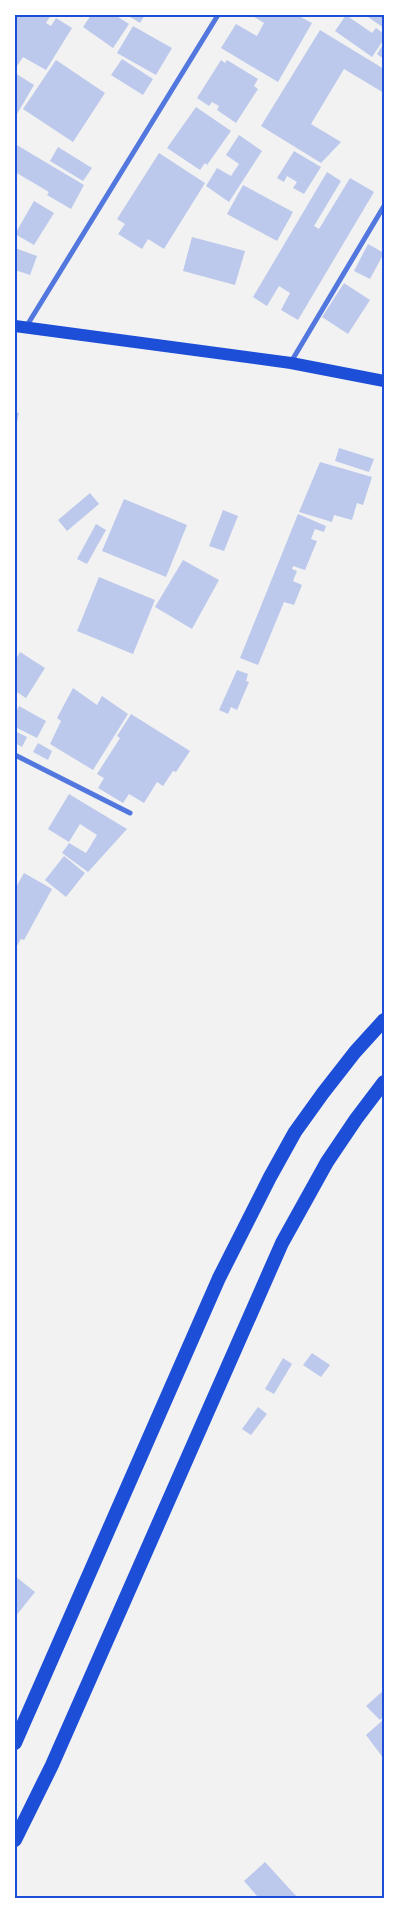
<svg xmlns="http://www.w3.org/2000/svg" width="399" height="1913" viewBox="0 0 399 1913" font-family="'Sofia Sans Condensed',sans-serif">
<rect width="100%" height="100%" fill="#f2f2f2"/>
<path fill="#bdc9ec" d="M15 15H51L46 23 51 26 56 18 72 28 46 70 23 57 15 69Z
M91 15H115L129 24 113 48 83 27Z
M127 15H145L140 23Z
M251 15H297L312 23 278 82 221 48 236 24 257 36 264 23Z
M346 15 372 33 376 28 384 34V39L372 57 335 31Z
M365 15H384V28Z
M133 26 172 48 156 75 117 53Z
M320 30 384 69V93L344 69 311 124 341 142 321 163 261 126Z
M384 43V59L377 54Z
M122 59 153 79 143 95 111 75Z
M56 60 105 93 73 142 23 109Z
M221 60 225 63 227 60 258 79 254 86 258 89 236 123 217 110 219 106 212 102 209 106 197 98Z
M15 73 34 85 17 114 15 113Z
M196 107 231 131 207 165 205 163 200 170 167 148Z
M239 135 262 151 229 202 206 186 217 168 231 176 239 164 226 155Z
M15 144 84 185 71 209 47 195 49 192 15 172Z
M58 147 92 168 83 181 50 161Z
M294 151 321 167 304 194 293 188 297 182 287 176 284 182 277 178Z
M159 153 205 183 164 249 148 239 142 249 118 234 125 224 117 219Z
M327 172 341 181 314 226 319 229 350 178 374 192 298 320 281 310 290 293 279 286 267 306 253 297Z
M243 185 293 212 277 241 227 214Z
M34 201 54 213 34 245 15 234Z
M192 237 245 251 235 285 183 271Z
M368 244 384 253 370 279 354 271Z
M15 248 37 256 30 275 15 270Z
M344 283 370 300 348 334 322 317Z
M15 412 19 413 16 427 15 426Z
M339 448 374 459 369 472 335 461Z
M320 462 372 477 363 505 357 503 352 520 334 515 332 522 299 512Z
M90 493 99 504 67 531 58 520Z
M124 499 187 525 166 577 102 551Z
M223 510 238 516 224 551 209 546Z
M298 514 326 526 324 532 315 529 311 539 317 541 305 570 293 566 292 569 297 571 293 581 302 585 294 605 284 602 258 665 240 658Z
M96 524 106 530 87 564 77 559Z
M183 560 219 580 192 629 155 607Z
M99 577 155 600 133 654 77 631Z
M20 652 45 668 26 698 15 691V661Z
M237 670 248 674 246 681 249 682 237 710 231 707 228 714 219 710Z
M73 688 97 705 102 696 128 714 93 770 50 744 61 721 57 718Z
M19 706 46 721 37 738 15 727V714Z
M131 714 190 751 176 772 173 771 163 786 157 782 144 803 129 794 123 803 98 788 104 778 97 774 120 738 117 736Z
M15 731 27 737 22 747 15 743Z
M38 743 52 751 48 760 33 752Z
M69 794 127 829 88 872 62 853 69 843 86 853 97 835 80 824 69 842 48 829Z
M64 856 85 873 66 897 45 880Z
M24 873 52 889 24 940 21 939 15 949V889Z
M312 1353 330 1365 321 1377 303 1365Z
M283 1358 292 1364 274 1394 265 1389Z
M258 1407 267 1414 251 1435 242 1429Z
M15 1576 35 1592 15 1617Z
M384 1690V1716L380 1720 366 1706Z
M384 1719V1759L366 1735Z
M265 1862 298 1898H254L257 1896 244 1881Z"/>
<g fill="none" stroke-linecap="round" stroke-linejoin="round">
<path stroke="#5277de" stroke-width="5" d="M26 327 218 15
M291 362 384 206
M15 755 130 813"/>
<path stroke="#1d4ed8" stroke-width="12" d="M15 326 291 363 384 381"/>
<path stroke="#1d4ed8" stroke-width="14" d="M15 1743 219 1278 270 1177 295 1132 323 1093 355 1052 384 1020
M15 1840 52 1765 282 1243 327 1162 356 1119 384 1082"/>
</g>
<rect width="399" height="1913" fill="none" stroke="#ffffff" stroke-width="32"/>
<rect x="16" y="16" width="367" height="1881" fill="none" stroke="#1d4ed8" stroke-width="2"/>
</svg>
